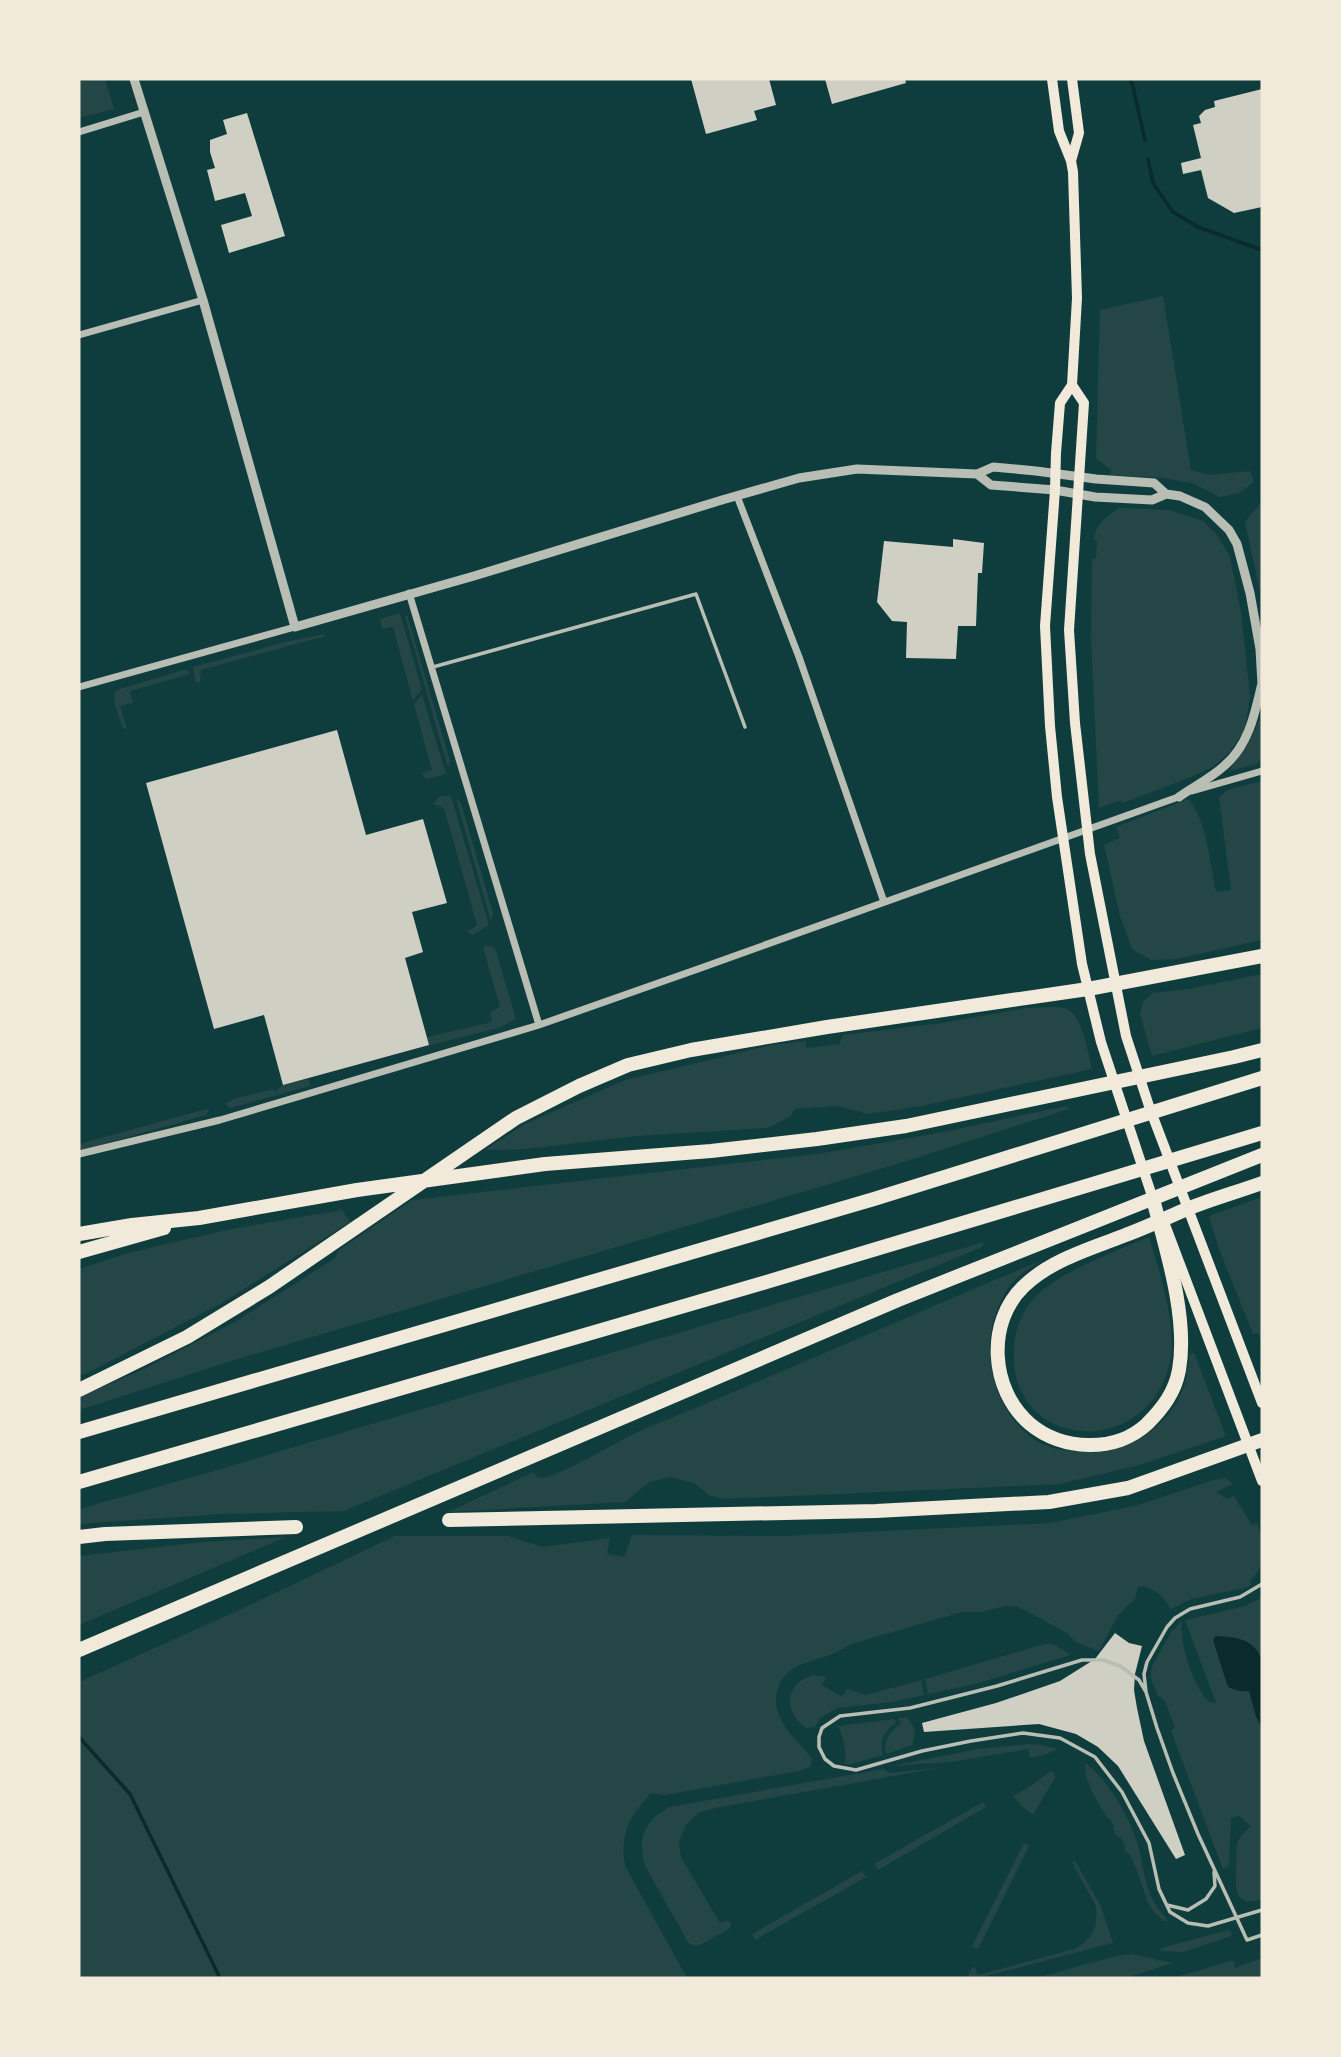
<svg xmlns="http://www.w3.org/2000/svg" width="1341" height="2057" viewBox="0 0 1341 2057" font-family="'Open Sans',sans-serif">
<rect width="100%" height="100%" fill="#0f3d3e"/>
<path fill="#244646" d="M79 79H105L114 109 79 118Z
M1163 296 1191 470 1209 475 1250 471 1254 482 1239 493 1220 497 1192 483 1163 478 1110 475 1111 470 1096 458 1100 310Z
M1262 501V602L1245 522Z
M1119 508 1169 510 1203 521 1218 536 1230 557 1241 612 1250 696 1245 730 1229 753 1213 767 1191 777 1123 803 1121 800 1099 808 1091 637 1092 559H1096L1097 541 1094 539C1096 523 1106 517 1119 508Z
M400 613 422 689 413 701 393 627 382 629 380 619Z
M407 615 450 761 448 768 405 616Z
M325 634V636L201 670 200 682 196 683 193 667 285 642Z
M183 670H187L190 674 130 691 133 703 120 706 127 729 123 728 114 703 115 692 120 689Z
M422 694 446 774 426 779 422 773 432 770 414 705Z
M1260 720 1262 724V760L1257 764 1229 771C1239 755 1253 741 1258 721Z
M1262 781V940L1176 959 1151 960 1132 949 1120 916 1104 845 1120 838 1116 827 1188 799C1207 819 1210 865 1216 892L1231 890 1219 798 1227 790Z
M440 796H451L489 925 473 935 467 932 477 925 444 808 433 804Z
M456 798 461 803 493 913 491 922Z
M488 945 495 948 516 1019 499 1028 429 1045 427 1037 492 1022 490 1013 500 1007 483 947Z
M1262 974V1028L1152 1056 1140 1014 1143 1002 1153 993 1188 989Z
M1054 1007C1058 1007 1061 1007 1065 1008 1083 1015 1088 1052 1092 1069L922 1106 868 1114 837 1106 794 1109 791 1116 768 1128 636 1136 526 1149 485 1150 525 1124 625 1080 771 1045 806 1041V1048L840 1044 842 1035 942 1023 1026 1008Z
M308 1079 310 1086 230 1108 225 1104 234 1099 273 1089 275 1092 283 1085Z
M1066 1106 1069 1109 897 1164 231 1361 79 1410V1397L144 1369 235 1322 335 1258 339 1250 412 1200 818 1154 938 1133Z
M210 1108 206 1115 86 1149H79V1144Z
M1262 1197V1342L1258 1333 1253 1334 1219 1249 1209 1216Z
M342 1210 350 1222 222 1303 93 1370 79 1376V1269L128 1253 231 1229Z
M1149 1237C1159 1270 1178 1328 1170 1362 1148 1462 1006 1451 1014 1348 1015 1329 1022 1310 1036 1296 1061 1271 1116 1251 1149 1237Z
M984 1242 982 1247 344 1511 221 1514 79 1524V1509L214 1471Z
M1045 1259C1031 1267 1017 1275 1008 1288 976 1337 987 1406 1035 1440 1046 1448 1062 1450 1075 1451 1125 1457 1172 1429 1186 1380 1188 1372 1188 1362 1190 1354L1194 1353 1226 1436 1136 1466 1060 1484 724 1499 709 1495 694 1483 670 1477 649 1482 625 1502 448 1512 534 1472C536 1475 536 1478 541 1478 556 1479 623 1438 642 1430 777 1375 910 1315 1045 1259Z
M1226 1478 1233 1484 1216 1492 1227 1499 1234 1496 1252 1525 1257 1523C1264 1542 1267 1566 1250 1581L1251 1585 1245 1588 1191 1599 1171 1609C1163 1596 1154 1587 1138 1586L1135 1599 1118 1615 1099 1651 1075 1642 1067 1633 1017 1606H1005L982 1612H962L851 1644C831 1657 820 1657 800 1665 790 1669 781 1677 778 1688 768 1717 796 1739 812 1758L811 1766 799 1771 664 1795 651 1793C629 1817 620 1833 625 1866L687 1978H79V1682L239 1610 395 1536H508L542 1547 610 1538 607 1554 624 1557 632 1535 781 1536 1051 1523 1138 1505 1213 1480Z
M286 1537 79 1625V1556L203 1542Z
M1262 1597V1899C1233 1908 1236 1889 1236 1867 1237 1859 1235 1846 1239 1839 1242 1835 1247 1830 1250 1826L1239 1816 1231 1818 1229 1863 1228 1866 1223 1869 1171 1731 1175 1728 1165 1701 1158 1696 1151 1679V1673L1152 1666 1171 1632 1182 1621C1179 1644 1193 1685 1209 1702L1216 1703 1185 1620 1245 1606Z
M1050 1644 1055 1645 1071 1655 975 1684 928 1694 925 1679 1041 1645Z
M813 1675 826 1677 822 1685 842 1697 847 1689 866 1695 921 1680 924 1695 893 1702 837 1708 820 1718 815 1727 806 1728C783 1711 784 1684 813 1675Z
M907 1717C916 1731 916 1729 912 1745L886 1754C883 1740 890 1731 901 1724L899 1718Z
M894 1719 896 1722C884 1732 879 1740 883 1755L851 1764H845C846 1750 844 1738 838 1726Z
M1030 1744 1043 1745 1057 1749 1045 1755 1030 1758 1028 1749 951 1762 892 1766 978 1749Z
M1085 1763C1109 1780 1132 1821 1139 1849 1146 1878 1145 1896 1167 1919L1166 1922C1144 1910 1144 1883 1133 1862L1134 1861 1124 1848 1126 1846 1120 1837 1118 1838 1113 1828 1114 1826 1109 1818H1107C1098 1801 1084 1784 1085 1763Z
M944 1767 720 1807 698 1813 686 1825 679 1842 681 1857 720 1923 728 1920 731 1925 730 1928 700 1945H691L688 1942 645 1866C637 1838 644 1820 670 1807L883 1769 890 1773Z
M1051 1771 1056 1776 1033 1815 1021 1805 1013 1796 1026 1789Z
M983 1802 986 1807 878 1870 874 1864Z
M1024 1843 1029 1846 978 1949 972 1946Z
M1075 1861 1101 1906 1113 1943 979 1978H967L972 1968 975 1967 978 1975 1074 1949C1093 1940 1100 1924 1095 1904L1072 1862Z
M862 1871 866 1877 755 1940 752 1934Z
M1229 1930 1232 1933 1231 1936 1184 1952 1160 1951 1161 1948Z
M1132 1954 1173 1963 1126 1978H1036L1116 1956Z
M1262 1958V1978H1173L1234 1960 1235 1968Z"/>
<path fill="#0a2a2b" d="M1216 1636C1237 1637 1254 1639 1262 1660V1727L1256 1717 1249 1691H1239L1228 1687 1213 1640Z"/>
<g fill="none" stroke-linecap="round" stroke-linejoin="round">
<path stroke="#0a2a2b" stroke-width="3.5" d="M1130 79 1133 87 1145 140
M1148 159 1153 183 1173 212 1198 227 1262 250
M79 1737 130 1794 220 1978"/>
</g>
<path fill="#cfcfc3" d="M691 79H769L776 105 754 111 757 120 706 134Z
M825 79H905L906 83 832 104Z
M1262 89V207L1234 213 1208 198 1201 170 1183 174 1181 163 1201 158 1193 125 1201 123 1199 116 1205 110 1215 107 1214 101Z
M247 113 285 236 229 253 221 225 252 216 245 193 215 201 207 170 215 168 210 152V140L227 134 223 120Z
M953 539 984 543 982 573H978L976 626H958L956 659 906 658 907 622 892 621 877 602 884 541 953 547Z
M337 730 366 835 423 819 447 903 412 912 423 952 405 958 429 1045 283 1085 264 1015 214 1029 146 783Z
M1115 1633 1129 1643 1142 1646 1135 1674 1134 1690 1137 1708 1144 1741 1185 1855 1176 1859 1118 1766 1098 1747 1076 1734 1039 1724 924 1732 922 1723 996 1703 1060 1681 1095 1659Z"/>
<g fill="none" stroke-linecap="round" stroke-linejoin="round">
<path stroke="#b8beb3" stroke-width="3.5" d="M433 667 696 594 745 727
M1262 1584 1240 1597 1190 1609 1175 1618 1167 1627 1147 1662 1144 1674 1146 1692 1157 1728 1173 1773 1198 1834 1247 1940 1262 1935
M1146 1692 1139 1680 1120 1666 1103 1660H1082L997 1686 910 1708 840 1716 822 1728 819 1737V1747L825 1759 834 1766 856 1770 922 1751 971 1741 1023 1733 1060 1738 1095 1757 1122 1792 1149 1843 1159 1889 1170 1912 1188 1923 1208 1926 1262 1910
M1167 1905 1188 1910 1206 1899 1215 1886 1214 1872"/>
<path stroke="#b8beb3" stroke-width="7" d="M79 132 144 112
M79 335 203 300
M737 496 799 657 884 902
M409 593 539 1025
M79 687 295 627
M1192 791 1262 771
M79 1154 220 1120 539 1025 698 969 1181 796"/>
<path stroke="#b8beb3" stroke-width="9" d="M134 79 203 300 295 627 474 576 722 500 799 478 857 469 977 474 993 467 1036 471 1096 479 1154 483 1166 494
M977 474 991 485 1055 490 1095 497 1152 500 1166 494 1180 496 1205 507 1229 530 1237 544 1250 593 1260 649 1262 685
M1179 797C1193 787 1211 778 1224 766 1249 745 1255 713 1262 683"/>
<path stroke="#f1e9da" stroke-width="10" d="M1052 79 1059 131 1071 161 1073 172 1077 298 1072 385 1060 403 1056 453 1055 490 1045 626 1050 726 1057 797 1082 964 1101 1042 1155 1205
M1071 161 1079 133 1072 79
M1072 385 1084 403 1069 630 1075 723 1090 854 1126 1036 1150 1109 1262 1403
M1164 1222 1262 1481"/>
<path stroke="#f1e9da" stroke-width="14" d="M1154 1203C1167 1252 1188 1319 1179 1370 1175 1392 1163 1408 1147 1424 1116 1453 1062 1451 1030 1424 990 1390 986 1322 1024 1286 1051 1260 1090 1249 1123 1236 1145 1228 1166 1218 1187 1209 1212 1199 1237 1192 1262 1183
M79 1234 132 1225 199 1218 357 1190 545 1164 711 1151 817 1139 906 1126 1234 1057 1262 1050
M79 1252 164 1228
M79 1390 187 1337 269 1287 516 1118 579 1086 628 1065 691 1050 827 1027 1088 989 1262 956
M79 1432 874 1199 1262 1078
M79 1482 763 1283 1262 1133
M449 1520 876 1511 1049 1502 1128 1488 1262 1440
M79 1537 105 1534 296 1527
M79 1650 898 1300 1262 1155"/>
</g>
<rect width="1341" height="2057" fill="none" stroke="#f1e9da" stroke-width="161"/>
</svg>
